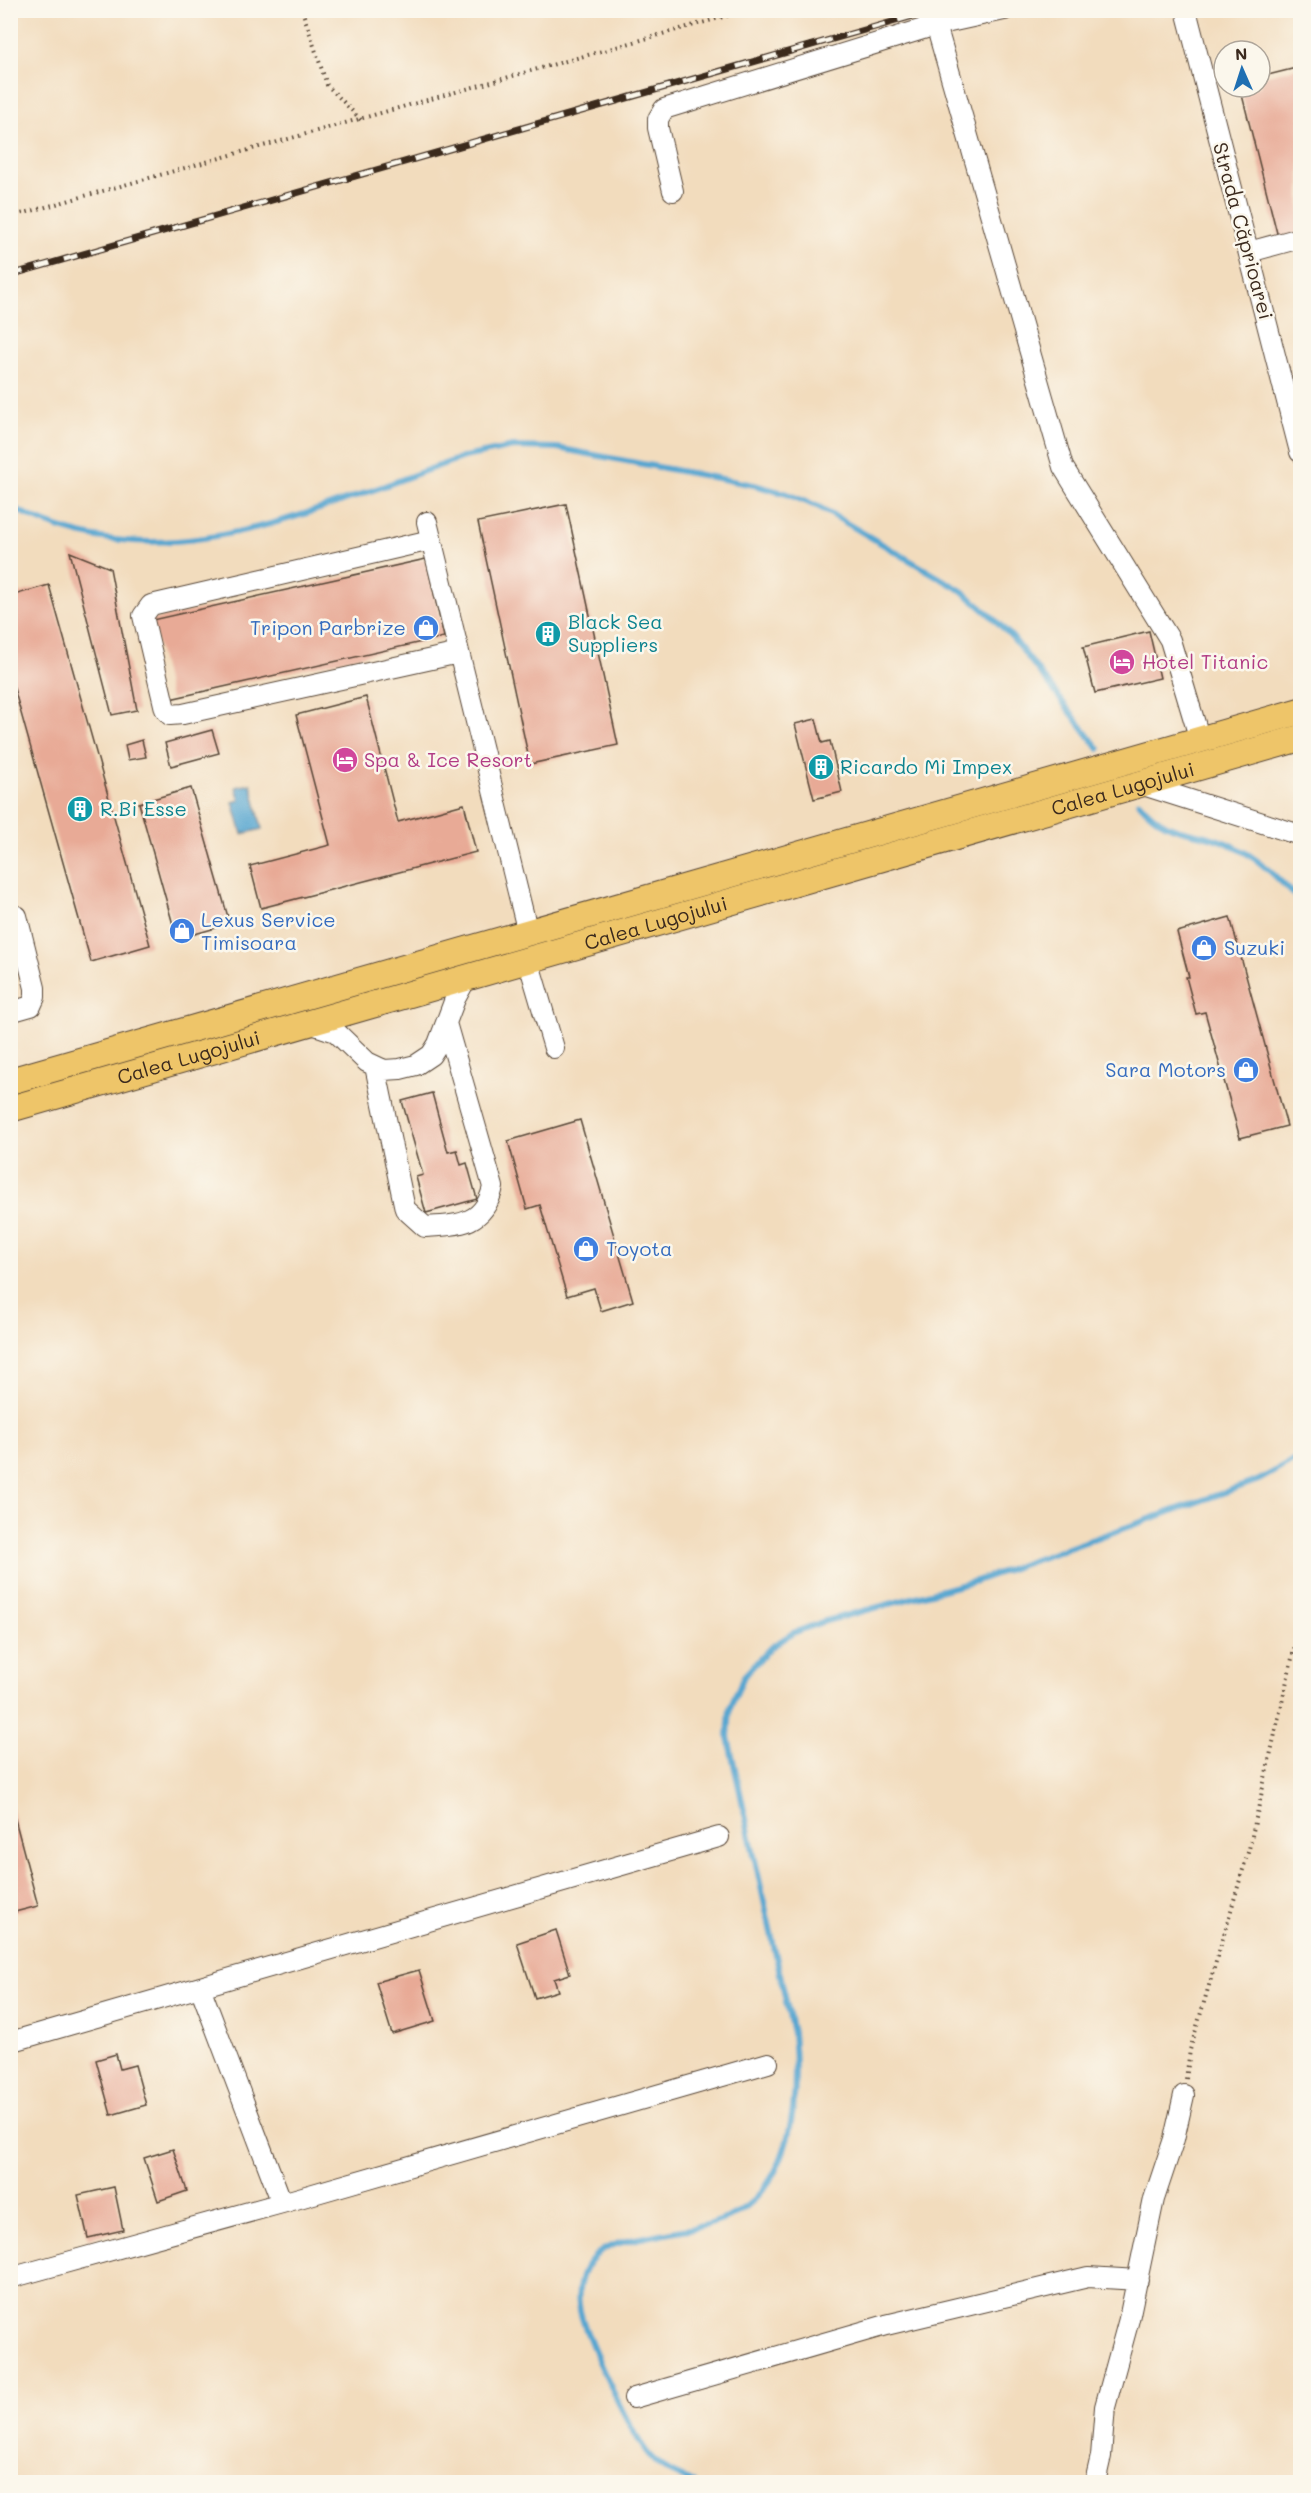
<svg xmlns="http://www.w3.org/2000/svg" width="1311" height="2493" viewBox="0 0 1311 2493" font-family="Mali,sans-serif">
<rect width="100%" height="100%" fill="#fbf7ec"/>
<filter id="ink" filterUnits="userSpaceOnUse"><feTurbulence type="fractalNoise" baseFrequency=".0167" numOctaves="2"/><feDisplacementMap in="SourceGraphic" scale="12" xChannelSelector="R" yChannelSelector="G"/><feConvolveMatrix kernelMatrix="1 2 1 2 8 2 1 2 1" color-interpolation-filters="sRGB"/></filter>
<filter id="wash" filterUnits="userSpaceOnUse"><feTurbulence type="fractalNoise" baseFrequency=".008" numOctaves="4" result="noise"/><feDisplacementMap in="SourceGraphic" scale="24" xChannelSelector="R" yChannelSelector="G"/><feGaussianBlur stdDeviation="1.35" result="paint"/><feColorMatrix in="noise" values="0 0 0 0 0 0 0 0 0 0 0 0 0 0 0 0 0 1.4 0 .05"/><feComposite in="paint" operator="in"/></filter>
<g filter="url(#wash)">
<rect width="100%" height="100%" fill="#f2dcbd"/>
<path fill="#56a6d0" stroke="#486877" stroke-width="1.5" d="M251 784 262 829 242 834 233 802 240 800 236 787Z"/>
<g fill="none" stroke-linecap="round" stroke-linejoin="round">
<path stroke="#56a6d0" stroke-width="6" d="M10 506C160 590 318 507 464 457L513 447 557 448 754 485 787 494 819 507 962 591 989 614 1013 638 1099 749
M1139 802C1170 839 1193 827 1229 844 1257 856 1279 879 1300 901
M693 2482C678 2477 662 2469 651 2457 633 2439 582 2331 579 2305 577 2290 581 2270 593 2258 609 2241 639 2239 660 2234 682 2230 707 2227 727 2218 795 2187 799 2096 793 2033L728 1737 730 1708 744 1676 770 1648 793 1633 822 1622 976 1581 1259 1480 1300 1457"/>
</g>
<g id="blocks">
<path fill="#e8aa96" d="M1300 67V240L1280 245 1240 87H1260V77Z
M566 504 618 745 530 764 478 522Z
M70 552 110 568 137 710 112 715Z
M426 559 444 637 170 699 152 620Z
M49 585 150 945 91 962 10 674V596Z
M1149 631 1160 678 1095 693 1083 647Z
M366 697 398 822 464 804 476 852 261 908 250 866 330 845 296 715Z
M816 719 822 743 830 741 842 792 814 799 795 724Z
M212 730 219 753 171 766 165 743Z
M142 740 146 757 128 760 125 745Z
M191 788 230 924 177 939 139 803Z
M1230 917 1287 1126 1240 1138 1205 1012 1196 1014 1186 977H1189L1177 932Z
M432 1093 448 1152 457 1150 461 1165 467 1163 477 1199 426 1213 416 1177 423 1175 402 1101Z
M580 1120 633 1301 601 1311 594 1288 567 1296 540 1205 527 1209 508 1141Z
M11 1804 38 1906 11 1913 10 1909Z
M556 1930 570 1974 554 1979 558 1991 535 1998 517 1943Z
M419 1970 435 2021 392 2034 376 1982Z
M116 2054 120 2069 135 2065 146 2105 111 2115 96 2060Z
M173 2149 187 2191 158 2201 144 2158Z
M114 2187 123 2230 88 2238 78 2195Z"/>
</g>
</g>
<g filter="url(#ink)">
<use href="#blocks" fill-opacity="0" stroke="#564536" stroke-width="1.5"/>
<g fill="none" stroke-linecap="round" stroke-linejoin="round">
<g stroke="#564536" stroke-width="22">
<path id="minor" d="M1186 10 1300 452
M936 25 1063 467 1170 640 1200 740
M673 191 658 128V119L664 109 936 25 1004 10
M1249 252 1300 238
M427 522 528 933
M431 540 151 605 143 616 165 709 170 715 183 714 459 653
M1140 784 1300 835
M528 960 554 1048
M10 1012 31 1006 35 997V988L17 916
M309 1023 336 1032 367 1062 384 1070 400 1069 416 1065 431 1055 438 1044 455 999 467 977
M375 1066 405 1209 425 1227C459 1225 484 1225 493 1187L446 1023
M200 1987 282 2203
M10 2042 719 1837
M10 2278 282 2203 768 2063
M634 2398 886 2325 1088 2277 1138 2280
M1095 2482 1101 2456 1105 2407 1129 2319 1154 2199 1174 2139 1184 2095"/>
</g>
<g stroke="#564536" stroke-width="28">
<g id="major">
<path d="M10 1081 1300 711"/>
<path id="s1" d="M10 1109 1300 738"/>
</g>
</g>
<path stroke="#564536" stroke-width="4" stroke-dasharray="1.5 4.5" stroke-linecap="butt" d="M302 10 327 85 361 120
M10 217 748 10
M1186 2079 1190 2050 1249 1849 1300 1623"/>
<use href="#minor" stroke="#fff" stroke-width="20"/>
<use href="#major" stroke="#eec569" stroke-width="26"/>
<g stroke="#3b2a1e" stroke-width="7">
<path id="rail" d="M10 275 934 10"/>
</g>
<use href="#rail" stroke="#fbf7ec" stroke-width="4.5" stroke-dasharray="14" stroke-linecap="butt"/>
</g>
</g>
<defs>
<g id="shop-disc" transform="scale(1.35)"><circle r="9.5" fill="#3f7fe0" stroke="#fbf7ec"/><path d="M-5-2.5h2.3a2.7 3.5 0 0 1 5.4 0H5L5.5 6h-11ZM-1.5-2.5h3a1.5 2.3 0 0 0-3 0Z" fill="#fff"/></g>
<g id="building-disc" transform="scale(1.35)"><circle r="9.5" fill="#0f9aa8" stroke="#fbf7ec"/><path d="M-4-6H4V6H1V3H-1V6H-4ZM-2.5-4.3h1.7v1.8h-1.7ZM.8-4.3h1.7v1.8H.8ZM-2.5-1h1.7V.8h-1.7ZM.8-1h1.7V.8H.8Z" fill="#fff"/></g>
<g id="hotel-disc" transform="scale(1.35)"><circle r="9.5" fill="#d1479c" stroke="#fbf7ec"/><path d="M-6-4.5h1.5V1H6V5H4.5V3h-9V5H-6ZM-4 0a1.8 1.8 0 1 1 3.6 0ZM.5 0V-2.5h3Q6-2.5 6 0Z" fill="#fff"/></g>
</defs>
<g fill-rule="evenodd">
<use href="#shop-disc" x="426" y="628"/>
<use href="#building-disc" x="548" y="634"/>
<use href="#hotel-disc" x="1122" y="662"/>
<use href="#hotel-disc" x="345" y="760"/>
<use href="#building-disc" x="821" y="767"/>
<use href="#building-disc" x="80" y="809"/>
<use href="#shop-disc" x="182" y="931"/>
<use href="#shop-disc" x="1204" y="948"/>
<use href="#shop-disc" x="1246" y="1070"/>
<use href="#shop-disc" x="586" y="1249"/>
</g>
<g text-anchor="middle" stroke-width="5" stroke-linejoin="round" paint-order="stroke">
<g font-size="20" fill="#3b2a1e" stroke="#fbf7ec">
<text transform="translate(1243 231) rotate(75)" y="7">Strada Căprioarei</text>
<text dy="7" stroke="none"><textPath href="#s1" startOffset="1158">Calea Lugojului</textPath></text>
<text dy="7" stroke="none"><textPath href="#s1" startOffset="672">Calea Lugojului</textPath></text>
<text dy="7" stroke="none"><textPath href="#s1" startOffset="186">Calea Lugojului</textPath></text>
</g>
<g font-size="20" fill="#0d838f" stroke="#fbf7ec" text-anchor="start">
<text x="568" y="629">Black Sea<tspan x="568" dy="23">Suppliers</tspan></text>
<text x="840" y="774">Ricardo Mi Impex</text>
<text x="100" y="816">R.Bi Esse</text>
</g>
<g font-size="20" fill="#366cbe" stroke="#fbf7ec" text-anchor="start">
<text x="406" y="635" text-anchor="end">Tripon Parbrize</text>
<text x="201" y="927">Lexus Service<tspan x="201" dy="23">Timisoara</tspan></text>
<text x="1224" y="955">Suzuki</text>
<text x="1226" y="1077" text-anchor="end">Sara Motors</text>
<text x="606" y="1256">Toyota</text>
</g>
<g font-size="20" fill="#b23c85" stroke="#fbf7ec" text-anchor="start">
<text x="1142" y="669">Hotel Titanic</text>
<text x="364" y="767">Spa &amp; Ice Resort</text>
</g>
</g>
<rect width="1311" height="2493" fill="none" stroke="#fbf7ec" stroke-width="36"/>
<g transform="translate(1242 69) rotate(357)"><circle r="28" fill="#fbf7ec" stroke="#aea59a" stroke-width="1.5"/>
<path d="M0-4.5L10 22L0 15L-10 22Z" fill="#1f6fb2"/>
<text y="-9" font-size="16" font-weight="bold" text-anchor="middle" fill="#3b2a1e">N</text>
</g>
</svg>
